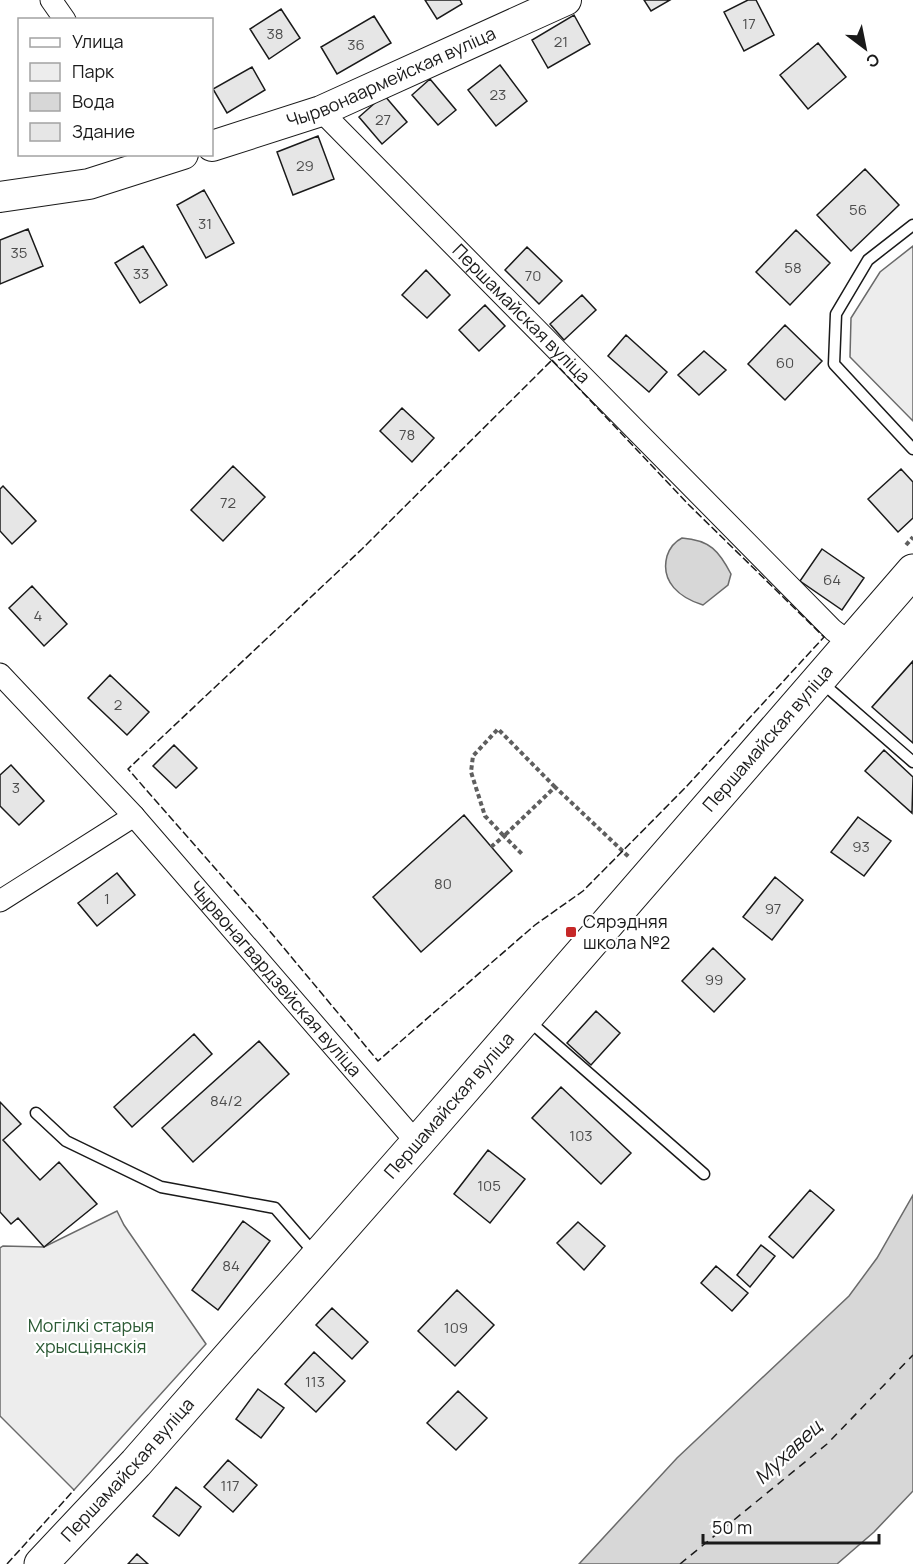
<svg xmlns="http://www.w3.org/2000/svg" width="913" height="1564" viewBox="0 0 913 1564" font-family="Manrope,sans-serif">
<rect width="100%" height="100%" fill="#fff"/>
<path fill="#ededed" stroke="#6a6a6a" stroke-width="1.5" d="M913 246V421L850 357 851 318 880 272Z
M117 1211 124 1225 206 1344 74 1490 0 1416V1248L3 1246 44 1247Z"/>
<path fill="#d7d7d7" stroke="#6a6a6a" stroke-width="1.5" d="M682 538C710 540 719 551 731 574L728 585 703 605C680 598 660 582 667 556 670 547 674 542 682 538Z
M913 1195V1491L874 1532 837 1564H579L677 1458 849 1296 877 1258Z"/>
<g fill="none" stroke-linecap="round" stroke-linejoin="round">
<path stroke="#1a1a1a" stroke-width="1.5" stroke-dasharray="8 6" stroke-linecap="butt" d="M680 1564 827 1444 913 1355"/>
</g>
<path fill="#e6e6e6" stroke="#1a1a1a" stroke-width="1.5" d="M425 0H460L462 4 437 19Z
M644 0H670L651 11Z
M748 0H756L774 35 744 51 724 12Z
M281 9 300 38 269 59 250 29Z
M574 15 590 44 548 68 532 40Z
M374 16 391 43 337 74 321 47Z
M818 43 846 77 808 109 780 75Z
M500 65 527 101 496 126 468 90Z
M252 67 265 90 227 113 213 89Z
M430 79 456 110 438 125 412 95Z
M384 95 407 122 382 144 359 117Z
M318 136 334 179 293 195 277 152Z
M865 169 899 205 851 251 817 215Z
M204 190 234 243 206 258 177 205Z
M28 229 43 266 0 284V240Z
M796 230 830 263 790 305 756 272Z
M143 246 167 285 140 303 115 263Z
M527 247 562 281 539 304 505 270Z
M426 270 450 295 427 318 402 295Z
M582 295 596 310 564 340 550 324Z
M485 305 505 326 479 351 459 330Z
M785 325 822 361 785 400 748 364Z
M626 335 667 372 649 392 608 356Z
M704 351 726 370 699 395 678 375Z
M402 408 434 438 412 462 380 431Z
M233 466 265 497 223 541 191 510Z
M901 469 913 482V518L898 532 868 499Z
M3 486 36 521 12 544 0 531V489Z
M822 549 864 578 842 610 800 581Z
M32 586 67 624 44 646 9 608Z
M913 661V743L872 707Z
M110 675 149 712 127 735 88 698Z
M174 745 197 768 176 788 153 766Z
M884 750 913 777 912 813 865 771Z
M11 765 44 801 19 825 0 806V775Z
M464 815 512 871 421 952 373 897Z
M858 817 891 841 864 876 831 852Z
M117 873 135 895 97 926 78 903Z
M775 877 803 900 772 940 743 917Z
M713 948 745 979 714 1012 682 981Z
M596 1011 620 1033 591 1065 567 1043Z
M194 1034 212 1054 132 1127 114 1107Z
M259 1041 289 1074 193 1162 162 1128Z
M561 1087 631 1153 601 1184 532 1118Z
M0 1102 21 1124 3 1140 40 1180 59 1162 97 1204 44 1247 18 1218 11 1224 0 1212Z
M488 1150 525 1179 490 1223 454 1194Z
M810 1190 834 1210 793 1258 769 1237Z
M243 1221 270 1241 218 1310 192 1290Z
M578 1222 605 1246 584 1270 557 1243Z
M761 1245 775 1256 750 1287 737 1275Z
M716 1266 748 1293 732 1311 701 1283Z
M457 1290 494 1325 455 1366 418 1331Z
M332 1308 368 1342 352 1359 316 1325Z
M314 1352 345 1381 316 1412 285 1384Z
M258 1389 284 1408 261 1438 236 1419Z
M458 1391 487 1418 456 1450 427 1423Z
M228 1460 257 1485 233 1512 204 1487Z
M176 1487 201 1507 179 1536 153 1516Z
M137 1554 148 1564H128Z"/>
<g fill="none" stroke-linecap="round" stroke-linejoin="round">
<g stroke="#1a1a1a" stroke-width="13">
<path id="lane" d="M913 225 868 260 836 314 834 364 913 449
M820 681 913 762
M528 1020 704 1174
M36 1113 66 1141 161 1187 275 1208 316 1255"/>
</g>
<g stroke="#1a1a1a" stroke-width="23">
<g id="street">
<path d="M51 0 65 20"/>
<path id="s1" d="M321 111 833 630 849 642"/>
<path id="s2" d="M0 674 134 816 417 1143"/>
<path d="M0 901 134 816"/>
</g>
</g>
<g stroke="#1a1a1a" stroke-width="32">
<g id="secondary">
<path id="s3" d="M212 146 321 111 566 0"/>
<path d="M0 197 89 184 183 154"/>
</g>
</g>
<g stroke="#1a1a1a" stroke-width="35">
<g id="primary">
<path id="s4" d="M41 1564 136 1463 417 1143 913 571"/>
</g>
</g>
<path stroke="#5f5f5f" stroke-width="4" stroke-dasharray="4.5 3" stroke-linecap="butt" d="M906 545 913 537
M555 787 498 729 473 756 471 772 485 816 504 836 555 787 630 858
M491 847 504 836 523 855"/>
<use href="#lane" stroke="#fff" stroke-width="10"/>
<use href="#street" stroke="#fff" stroke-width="21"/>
<use href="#secondary" stroke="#fff" stroke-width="30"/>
<use href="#primary" stroke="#fff" stroke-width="33"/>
<path stroke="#1a1a1a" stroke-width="1.5" stroke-dasharray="8 3" stroke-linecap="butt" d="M552 360 689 505 824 637 685 788 583 891 535 925 378 1061 263 923 128 769 362 549Z
M7 1564 74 1490"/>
</g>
<rect fill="#c62828" stroke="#fff" stroke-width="2" x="565" y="926" width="12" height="12" rx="3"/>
<g text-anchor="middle" stroke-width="4.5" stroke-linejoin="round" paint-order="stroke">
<g font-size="15" fill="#4d4d4d">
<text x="749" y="29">17</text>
<text x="275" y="39">38</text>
<text x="561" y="47">21</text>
<text x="356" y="50">36</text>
<text x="498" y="100">23</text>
<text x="383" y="125">27</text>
<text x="305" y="171">29</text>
<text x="858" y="215">56</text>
<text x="205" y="229">31</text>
<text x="19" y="258">35</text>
<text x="793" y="273">58</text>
<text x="141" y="279">33</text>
<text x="533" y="281">70</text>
<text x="785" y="368">60</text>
<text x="407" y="440">78</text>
<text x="228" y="508">72</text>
<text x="832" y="585">64</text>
<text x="38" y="621">4</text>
<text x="118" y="710">2</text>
<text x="16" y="793">3</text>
<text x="861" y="852">93</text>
<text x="443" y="889">80</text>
<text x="107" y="904">1</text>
<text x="773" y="914">97</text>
<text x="714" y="985">99</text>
<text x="226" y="1106">84/2</text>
<text x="581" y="1141">103</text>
<text x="489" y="1191">105</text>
<text x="231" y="1271">84</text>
<text x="456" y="1333">109</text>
<text x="315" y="1387">113</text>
<text x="230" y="1491">117</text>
</g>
<g font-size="18" fill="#1a1a1a" stroke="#fff">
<text dy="6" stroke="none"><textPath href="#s3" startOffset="192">Чырвонаармейская вуліца</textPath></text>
<text dy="6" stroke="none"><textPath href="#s1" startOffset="285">Першамайская вуліца</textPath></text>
<text dy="6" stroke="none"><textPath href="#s4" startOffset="1100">Першамайская вуліца</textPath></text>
<text dy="6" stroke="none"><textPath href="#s2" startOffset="411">Чырвонагвардзейская вуліца</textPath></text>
<text dy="6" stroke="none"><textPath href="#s4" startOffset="614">Першамайская вуліца</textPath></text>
<text dy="6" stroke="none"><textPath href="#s4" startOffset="128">Першамайская вуліца</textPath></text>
</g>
<g font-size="18" fill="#1a1a1a" stroke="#fff" text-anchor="start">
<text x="583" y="928">Сярэдняя<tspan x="583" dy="21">школа №2</tspan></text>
</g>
<g font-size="18" fill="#2b5a34" stroke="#fff">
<text x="91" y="1332">Могілкі старыя<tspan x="91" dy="21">хрысціянскія</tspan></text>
</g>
<g font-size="20" font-style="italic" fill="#1a1a1a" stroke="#fff">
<text transform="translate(788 1452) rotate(-43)" y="7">Мухавец</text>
</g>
</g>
<rect x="18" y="18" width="195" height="138" fill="#ffffff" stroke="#a3a3a3" stroke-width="1.5"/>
<rect x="30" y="38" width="30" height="9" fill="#ffffff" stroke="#a3a3a3" stroke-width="1.5"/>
<text x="72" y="48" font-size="18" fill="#1a1a1a">Улица</text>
<rect x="30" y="63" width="30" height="18" fill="#ededed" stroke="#a3a3a3" stroke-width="1.5"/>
<text x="72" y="78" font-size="18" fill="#1a1a1a">Парк</text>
<rect x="30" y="93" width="30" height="18" fill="#d7d7d7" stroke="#a3a3a3" stroke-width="1.5"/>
<text x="72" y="108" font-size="18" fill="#1a1a1a">Вода</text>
<rect x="30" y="123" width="30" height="18" fill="#e6e6e6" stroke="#a3a3a3" stroke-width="1.5"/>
<text x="72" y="138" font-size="18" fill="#1a1a1a">Здание</text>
<g transform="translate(865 48) rotate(148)" stroke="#ffffff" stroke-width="4.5" paint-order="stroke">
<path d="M0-4.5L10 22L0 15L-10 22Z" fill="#1a1a1a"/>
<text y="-9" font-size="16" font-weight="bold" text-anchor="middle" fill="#1a1a1a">С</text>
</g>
<path d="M703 1534v9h176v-9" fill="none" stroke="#1a1a1a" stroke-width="3"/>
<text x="712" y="1534" font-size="18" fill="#1a1a1a" stroke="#ffffff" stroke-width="4.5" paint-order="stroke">50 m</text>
</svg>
